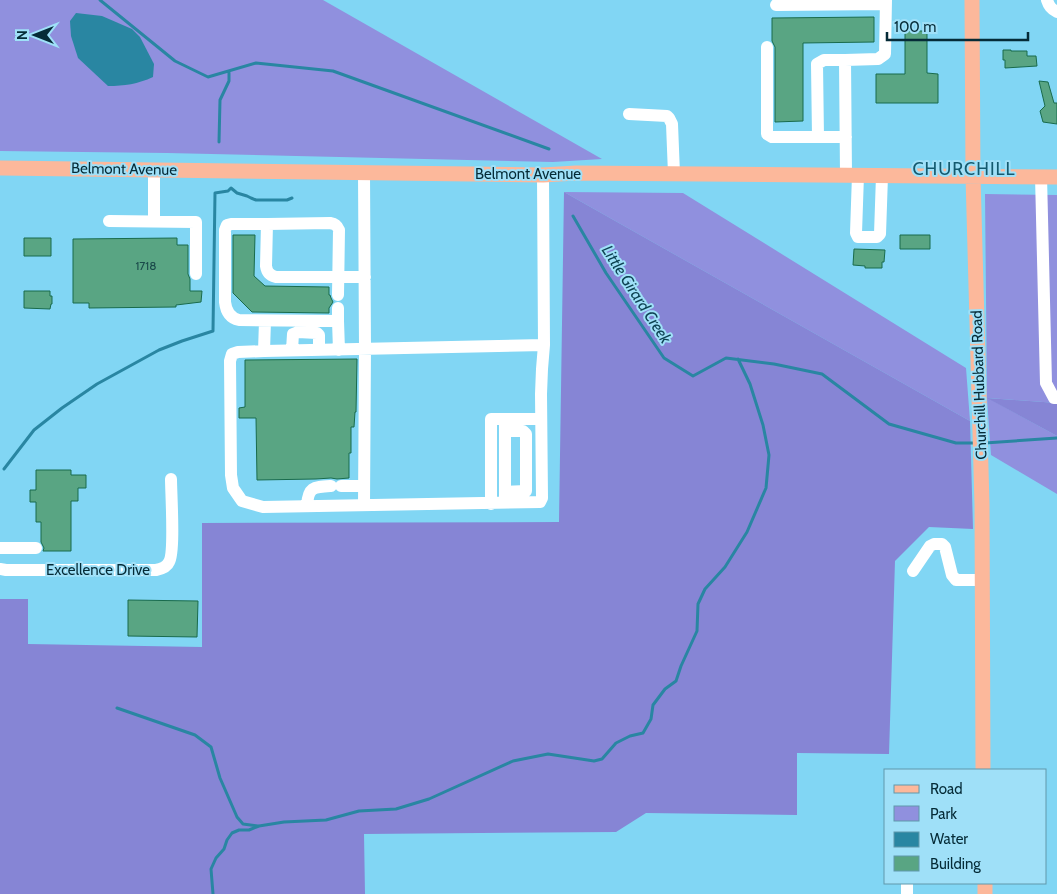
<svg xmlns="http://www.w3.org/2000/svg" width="1057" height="894" viewBox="0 0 1057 894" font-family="Cabin,sans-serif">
<rect width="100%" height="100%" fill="#81d6f4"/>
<path fill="#9090de" d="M0 0H323L602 159 553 162 167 153 0 151Z
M564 192 683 193 966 368 970 421Z
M985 194 1057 195V403L988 398 1057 436V494L991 455 987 398Z"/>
<path fill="#8685d5" d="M564 192 970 421 973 529 929 527 895 561 889 754 797 753V815L646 813 616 832 364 834 365 894H0V599H28V644L202 647V523L559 522Z
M987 398 1057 403V436Z"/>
<path fill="#2986a2" d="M76 13 102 16 132 29 140 37 154 64 153 77C138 84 124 86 108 86L78 58 71 36 70 21Z"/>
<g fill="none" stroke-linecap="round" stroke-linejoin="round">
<path stroke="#2986a2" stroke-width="3" d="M100 0 175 61 208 77 256 63 333 71 549 149
M219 142 220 100 229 81V71
M573 216 606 273 664 358 693 376 726 358 774 364 822 374 889 424 956 443H977
M985 443 1057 438
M4 469 34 430 62 408 97 384 159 350 182 341 213 331 215 193 228 191 231 188 237 193 247 196 251 198 256 200H287L292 198
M117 708 195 735 211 747 220 778 237 817 243 824 258 826
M213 894 211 869 216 858 224 849 227 840 232 833 239 830H249L259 826 284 822 326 820 359 811 396 809 429 799 513 761 548 754 594 761 602 759 616 743 630 736 643 733 651 719 653 705 665 689 676 681 681 666 697 631 698 604 705 589 725 567 747 532 766 488 769 455 763 425 750 384 738 359"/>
</g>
<path fill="#59a583" stroke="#196b4c" d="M874 17V42L803 43V121L775 122V47L772 41V18Z
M905 31H927V73L938 74V103H876V74H905Z
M1003 50H1011V51H1027V56H1036L1037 66 1005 68V60H1003Z
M1039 81 1048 82 1054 103H1057V124L1043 122 1040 111 1045 106Z
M233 235H255L254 276 265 286 329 287V295H330L331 298 333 302 329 308V313L252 312 233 293Z
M900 235H930V249H900Z
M24 238H51V256H24Z
M177 238V245H188V274L190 279V291H202L201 302 176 305V307L89 308V303H73V239Z
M854 249 885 250 884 262H882V268H865V266L853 265Z
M24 291H50V296H52V304H51L50 309 24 308Z
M357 359 356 412H355L354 427H351V453H349V478L337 479 331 478 316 479 257 480 256 418H239V408L245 407V360Z
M36 470H71V475H86V488H78V501H71V551H43L44 548 41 542V522H36V502H30V490H36Z
M128 600 198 601 197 637 128 636Z"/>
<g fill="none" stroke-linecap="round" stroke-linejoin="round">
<path stroke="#fff" stroke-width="12" d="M1047 0C1049 6 1051 9 1057 12
M776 5 885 4
M767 47V134L772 137H846
M629 114 667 116 669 118 672 124 674 174
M818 137 817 64 824 60H845
M154 170V221
M364 173 365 348 364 505
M543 175 544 345 542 369 541 394 542 498 540 502 263 507 242 501 233 488 231 475 230 361 232 354 238 352 264 351 544 345
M846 175 845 60 878 59 885 54 886 0
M858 175 856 233 858 237H877L880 234 882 176
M1041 176 1046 383 1054 398H1057
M109 221 196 222V274
M267 224 330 223C335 224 337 225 339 230L338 295
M338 308V321
M292 350 293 334 298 332 317 333 319 335V350
M339 350 338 321 239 320C230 318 226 311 225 302V230L227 225 231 224H267L266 266C267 272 269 275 276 277H365
M264 351 265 321
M505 423V498
M505 431H523L526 434V491L505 492
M341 486H364
M491 504V419H541
M307 506C308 487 313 487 331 486
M0 548H36
M0 569 6 570H156C161 569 167 567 169 562 175 553 171 493 171 479
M913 571 930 546 934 544H942L945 547 952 575 956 580H982
M907 894V883"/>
<path stroke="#fcb89b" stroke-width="15" d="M972 0 973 176 982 505 983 770
M0 168 543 175 576 173 1057 177
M985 883V894"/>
</g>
<g text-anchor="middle" stroke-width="4" stroke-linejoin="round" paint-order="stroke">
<g font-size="12" fill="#1a4a4a">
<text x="146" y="270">1718</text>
</g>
<g font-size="15" fill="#052b37" stroke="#9fe0f8">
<text transform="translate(124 169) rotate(1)" y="5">Belmont Avenue</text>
<text x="528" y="179">Belmont Avenue</text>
<text transform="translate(979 385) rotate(-92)" y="5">Churchill Hubbard Road</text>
<text x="98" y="575">Excellence Drive</text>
</g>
<g font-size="16" font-style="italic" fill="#0d4252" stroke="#9fe0f8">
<text transform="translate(637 294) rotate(57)" y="6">Little Girard Creek</text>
</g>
<g font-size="18" letter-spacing="1" fill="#145a6f" stroke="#9fe0f8">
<text x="964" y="175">CHURCHILL</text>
</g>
</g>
<rect x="884" y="769" width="162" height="115" fill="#9fe0f8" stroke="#6198ab"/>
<rect x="894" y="785" width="25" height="8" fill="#fcb89b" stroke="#6198ab"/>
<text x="930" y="794" font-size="15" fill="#052b37">Road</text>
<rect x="894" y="806" width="25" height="15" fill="#9090de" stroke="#6198ab"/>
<text x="930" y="819" font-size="15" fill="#052b37">Park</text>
<rect x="894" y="832" width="25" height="15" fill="#2986a2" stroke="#6198ab"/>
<text x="930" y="844" font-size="15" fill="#052b37">Water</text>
<rect x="894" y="856" width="25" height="15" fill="#59a583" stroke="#6198ab"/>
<text x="930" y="869" font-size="15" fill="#052b37">Building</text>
<g transform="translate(35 35) rotate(270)" stroke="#9fe0f8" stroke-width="4" paint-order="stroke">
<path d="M0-4L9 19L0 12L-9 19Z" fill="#052b37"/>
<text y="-8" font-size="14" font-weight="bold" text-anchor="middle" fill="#052b37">N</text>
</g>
<path d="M887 32v8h141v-8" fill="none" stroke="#052b37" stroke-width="2.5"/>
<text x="894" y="32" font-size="15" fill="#052b37" stroke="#9fe0f8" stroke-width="4" paint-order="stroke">100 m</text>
</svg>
